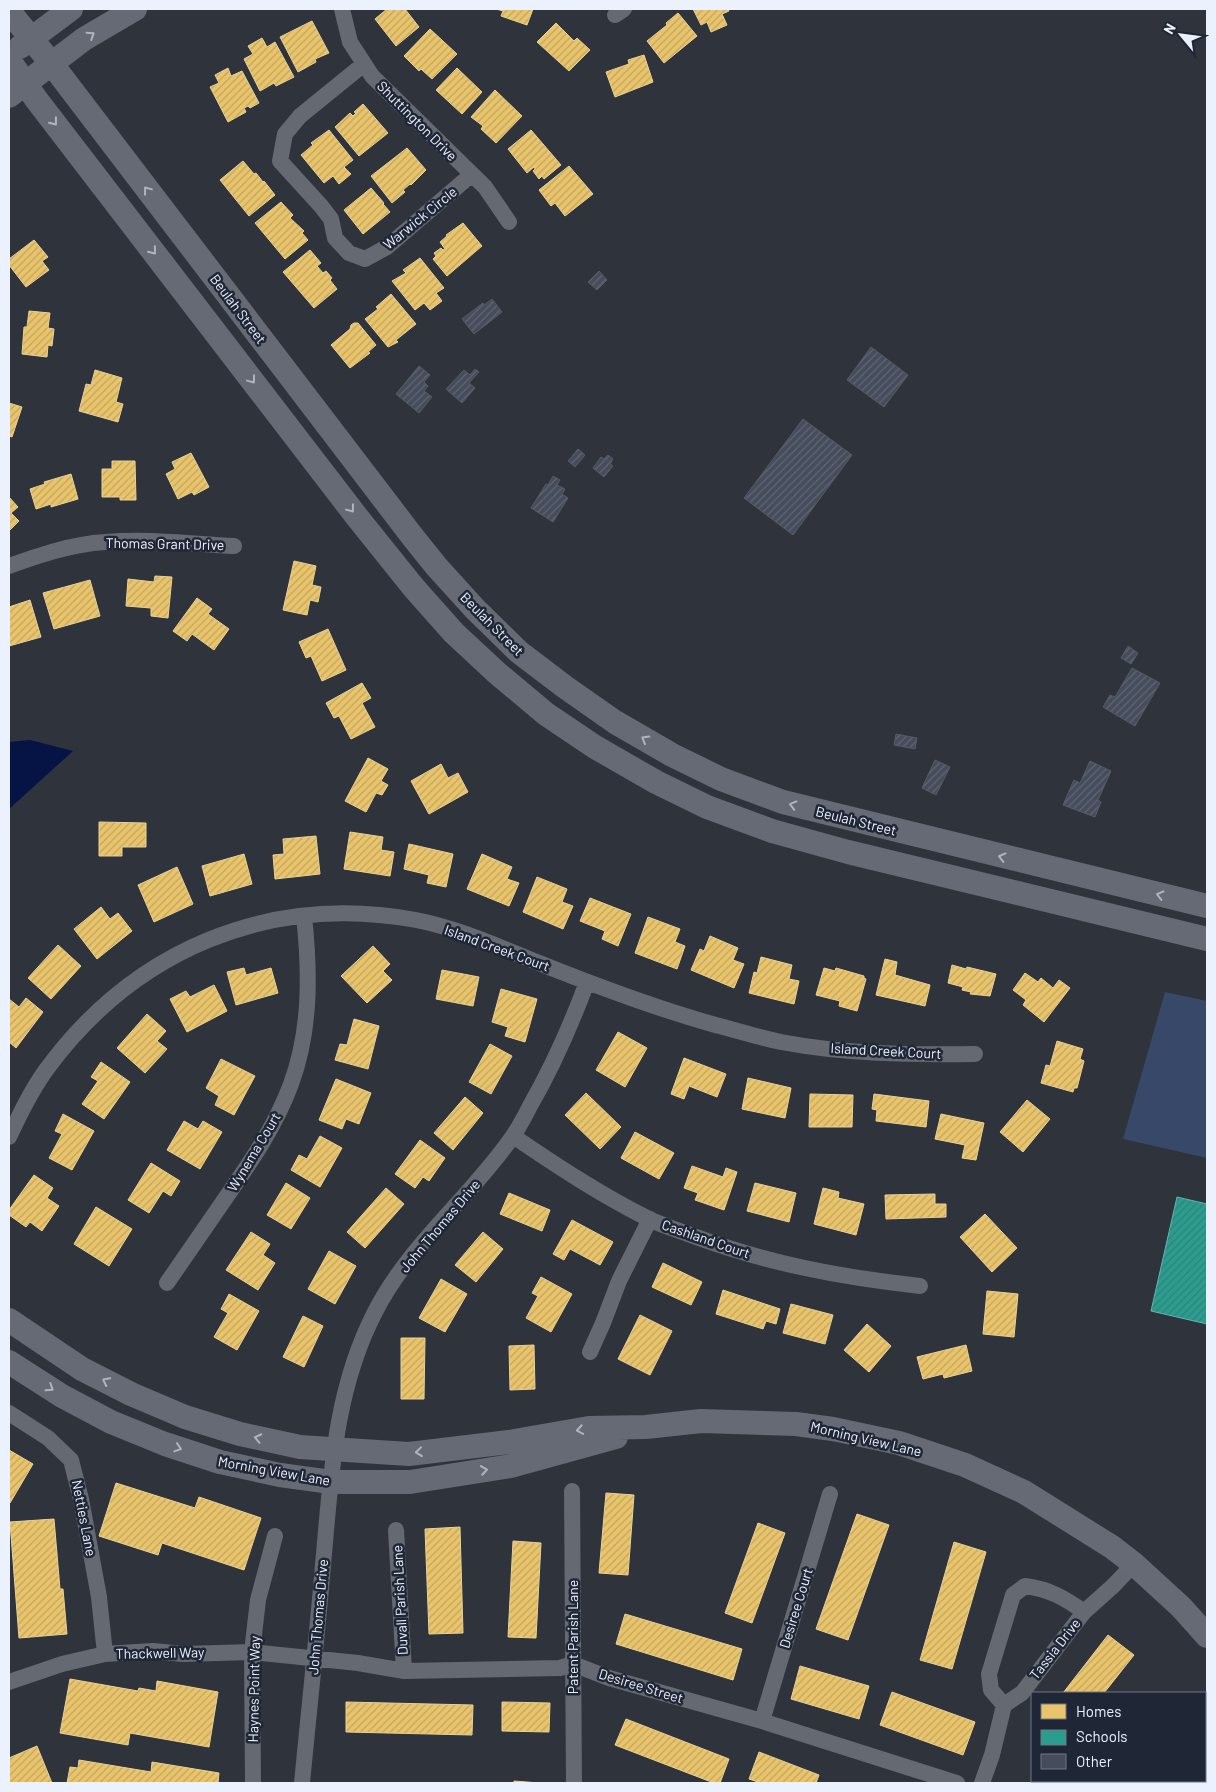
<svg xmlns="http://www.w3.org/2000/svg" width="1216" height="1792" viewBox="0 0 1216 1792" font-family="Barlow,sans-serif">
<defs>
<pattern id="homes-hatch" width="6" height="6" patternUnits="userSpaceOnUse" patternTransform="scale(1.25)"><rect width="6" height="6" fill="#e9c46a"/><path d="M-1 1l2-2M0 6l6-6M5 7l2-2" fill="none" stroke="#c0a562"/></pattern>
<pattern id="schools-hatch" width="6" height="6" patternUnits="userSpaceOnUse" patternTransform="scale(1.25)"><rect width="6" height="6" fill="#2a9d8f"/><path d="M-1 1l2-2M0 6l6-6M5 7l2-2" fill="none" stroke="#348078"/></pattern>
<pattern id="building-hatch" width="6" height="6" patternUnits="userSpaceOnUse" patternTransform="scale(1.25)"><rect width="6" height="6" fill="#454c5b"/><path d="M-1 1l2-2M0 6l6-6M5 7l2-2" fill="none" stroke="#606673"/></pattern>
</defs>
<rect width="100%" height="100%" fill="#2e333c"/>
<path fill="#384869" d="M1165 992 1207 1001V1158L1123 1139Z"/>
<path fill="#051345" d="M30 740 73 751 9 809V742Z"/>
<path fill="url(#homes-hatch)" stroke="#ead296" d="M387 9H405L419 27 396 46 375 19Z
M496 9H533L527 25 501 16 503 11Z
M693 9H728L729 11 722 14 727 25 711 32 707 22 701 25Z
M678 13 697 36 664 63 647 41 667 25 666 23Z
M312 21 329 53 315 59 316 62 298 72 280 37Z
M556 23 574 41 577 38 590 50 569 71 537 42Z
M430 29 457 54 432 79 421 69 419 71 404 56Z
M262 38 267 47 275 42 294 77 276 86 274 83 260 91 244 59 253 54 248 46Z
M644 55 653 82 615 97 606 72 629 64 628 60Z
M228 68 231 76 242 71 259 103 250 108 248 106 244 108 246 112 228 122 210 87 219 83 215 75Z
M457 68 482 92 462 114 436 90Z
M495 90 522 116 496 143 481 129 483 126 471 117Z
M363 104 388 133 359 156 335 127 350 113 353 116 356 113 354 112Z
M329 130 353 160 344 167 351 174 339 184 333 176 324 183 301 155 313 145 311 143Z
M531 130 561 165 544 179 542 176 539 179 533 171 535 169 534 167 527 173 508 149Z
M407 148 426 170 411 185 410 184 403 190 405 192 392 203 371 176Z
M243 161 254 174 256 173 263 182 264 181 275 195 249 216 220 180Z
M569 166 593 194 565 216 555 203 551 206 539 190Z
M371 188 384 203 383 204 390 212 363 234 344 210Z
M281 202 293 215 290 218 304 231 302 233 308 240 285 259 255 223Z
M463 223 482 246 447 276 433 259 436 256 434 253 441 248 443 250 445 249 440 242 447 236 446 235Z
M34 240 48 257 42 261 49 270 26 287 9 265V259Z
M310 250 321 263 317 266 323 273 326 271 332 278 330 280 337 289 314 308 283 272Z
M420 258 444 288 436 293 442 301 430 310 424 303 415 310 392 281 406 273 403 270Z
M391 294 416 324 396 340 398 342 388 347 365 319 378 309 376 307Z
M29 311 50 313 48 328 54 329 52 346 48 345 47 357 22 354 24 327H27Z
M354 323H358L376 345 368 352 370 353 350 368 331 345 350 329 351 325Z
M95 370 122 378 116 402 123 404 118 422 79 411 86 384 91 385Z
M9 403 22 407 12 437 9 436Z
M191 453 209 487 194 495 192 492 178 499 166 474 175 469 172 462Z
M112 461H135L136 500H120V497H102V469H112Z
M71 474 78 499 51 507V504L36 509 30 489 45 484 44 482Z
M9 497 18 507 11 513 19 521 9 531Z
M294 561 316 566 312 585 321 587 318 602 310 600 307 615 283 610Z
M155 576 172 577 168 618 151 616V608L126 606 128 579 154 582Z
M90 580 100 616 54 629 43 593Z
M197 598 212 609 208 614 229 629 214 650 192 634 187 641 173 631Z
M30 600 41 637 9 646V607Z
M328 629 346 670 322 681 311 656 306 658 299 642Z
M362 683 371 698 362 703 375 727 351 739 339 716 334 718 326 703Z
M368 758 388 769 381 781 388 785 382 795 376 793 366 812 345 801Z
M441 764 448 778 458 773 468 792 429 814 411 781Z
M99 822 146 823V847H122V856H99Z
M350 832 383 837 381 850 394 852 390 876 344 869Z
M316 836 320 874 275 879 273 855 284 854 283 839Z
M409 844 453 854 446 887 427 883 429 875 404 869Z
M244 854 252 884 210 896 202 866Z
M482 854 512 867 507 879 519 883 509 906 467 889Z
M177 867 193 904 154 922 138 885Z
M537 877 567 889 562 902 573 906 563 929 523 912Z
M590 898 631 914 618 946 602 939 605 931 580 921Z
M101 907 110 919 118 913 132 931 97 959 74 929Z
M648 917 680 929 675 942 685 946 677 969 635 953Z
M710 936 738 948 733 960 744 964 734 988 691 970 700 949 704 951Z
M58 945 81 966 51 999 28 978Z
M373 946 390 964 383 971 392 980 367 1003 341 976Z
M761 957 792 965 789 979 799 981 794 1004 749 993 754 972 757 973Z
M885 959 897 962 895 975 930 985 925 1006 876 995Z
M952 965 966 969 967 967 996 974 990 996 970 994 971 992 962 990 963 987 948 983Z
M244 968 246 975 271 968 278 993 236 1005 227 972Z
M824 968 835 971 836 968 864 976V978L866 979 857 1011 839 1006 840 1001 816 995Z
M442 970 479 977 473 1006 436 999Z
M1025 973 1038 982 1041 978 1053 988 1059 980 1070 988 1044 1022 1023 1005 1026 1000 1013 990Z
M214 985 227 1011 187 1032 170 999 186 991 190 997Z
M501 989 537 999 525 1042 505 1036 508 1027 492 1022Z
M26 998 43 1012 16 1048 9 1042V999L19 1007Z
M147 1014 166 1031 157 1041 167 1049 145 1073 117 1048Z
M354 1019 379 1026 368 1069 335 1060 340 1044 347 1045Z
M618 1032 647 1048 625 1087 596 1070Z
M1057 1041 1083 1049 1080 1059 1084 1061 1077 1088H1074L1073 1092 1041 1083 1046 1065 1050 1066Z
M490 1044 512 1056 491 1094 469 1082Z
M684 1058 726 1074 717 1097 689 1086 684 1099 671 1094Z
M221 1059 255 1076 234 1115 215 1105 219 1096 206 1088Z
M101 1062 130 1082 104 1119 82 1104 98 1081 91 1077Z
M748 1078 791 1088 785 1118 742 1109Z
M336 1079 371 1093 359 1124 346 1119 342 1129 319 1120Z
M586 1093 621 1127 600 1149 565 1115Z
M810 1094 853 1095 852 1127H809Z
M874 1094 929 1101 926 1127 876 1121 877 1110 872 1109Z
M465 1097 483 1113 453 1150 434 1133Z
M1027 1100 1050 1119 1023 1152 1000 1132Z
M63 1114 94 1131 72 1170 49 1158 62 1134 55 1131Z
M941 1114 984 1123 976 1160 962 1158 965 1145 935 1139Z
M184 1121 198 1129 203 1121 222 1132 200 1169 167 1150Z
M635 1132 674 1153 659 1179 621 1158Z
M320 1136 342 1148 320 1187 291 1170 299 1155 307 1159Z
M420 1140 445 1158 429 1181 423 1177 415 1188 395 1174Z
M151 1163 180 1181 171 1196 163 1191 149 1213 128 1200Z
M692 1166 723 1177 726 1168 737 1172 724 1210 695 1200 698 1193 684 1188Z
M34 1175 53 1188 47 1198 59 1206 42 1231 30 1222 26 1227 9 1215V1210Z
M286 1183 310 1198 291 1229 267 1215Z
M755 1183 796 1193 789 1222 747 1211Z
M386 1188 404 1204 365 1248 347 1232Z
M823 1188 839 1192 838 1198 864 1204 856 1235 814 1224Z
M509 1193 550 1210 542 1231 500 1214Z
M935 1194V1204H946V1217L886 1219 885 1195Z
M96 1207 132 1229 109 1266 74 1244Z
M985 1214 1017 1248 992 1272 960 1237Z
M572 1220 613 1242 600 1265 570 1249 564 1260 553 1254Z
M251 1232 270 1244 263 1255 275 1263 258 1290 226 1270Z
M483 1232 503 1249 476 1282 455 1265Z
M329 1251 356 1266 335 1304 308 1289Z
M663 1263 702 1282 691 1305 652 1287Z
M541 1277 572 1294 551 1332 526 1318 538 1296 532 1293Z
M441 1279 467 1294 445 1332 419 1318Z
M723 1290 780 1309 776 1324 766 1321 763 1329 716 1314Z
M987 1291 1018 1294 1014 1337 983 1334Z
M229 1294 259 1311 237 1350 214 1337 228 1313 221 1309Z
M791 1304 833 1315 825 1344 783 1333Z
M640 1315 672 1331 650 1375 618 1359Z
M303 1316 323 1326 304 1367 283 1357Z
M867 1324 891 1346 869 1372 844 1350Z
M401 1338H425L424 1399H401Z
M534 1345 535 1389 510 1390 509 1346Z
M966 1345 972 1371 944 1378 943 1374 923 1379 917 1357Z
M9 1450 33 1464 10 1503 9 1502Z
M116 1483 195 1508 199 1497 261 1518 244 1570 162 1543 158 1555 99 1536Z
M606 1493 634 1495 628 1575 599 1573Z
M857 1514 889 1525 848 1640 816 1629Z
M54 1519 60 1589H63L67 1634 19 1638 10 1522Z
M758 1523 785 1533 752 1623 725 1613Z
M460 1527 463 1633 429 1634 425 1529Z
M513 1541 541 1543 536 1638 508 1637Z
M954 1542 986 1552 952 1669 920 1660Z
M625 1614 742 1649 733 1680 616 1644Z
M1108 1635 1134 1655 1104 1693H1063Z
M800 1666 869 1686 859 1719 791 1699Z
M70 1679 138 1691 139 1688 156 1691 157 1681 218 1692 209 1747 130 1733 128 1745 60 1733Z
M892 1692 975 1722 963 1755 880 1725Z
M346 1702 473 1705 472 1735 346 1732Z
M502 1702 550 1703 549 1732 502 1731Z
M626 1719 729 1759 720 1783H714L615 1745Z
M37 1746 52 1783H9V1758Z
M759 1752 819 1775 816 1783H761L749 1779Z
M79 1760 151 1772 152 1762 219 1773 218 1783H67L70 1767 78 1768Z
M514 1781 540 1783H514Z
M1099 1781H1161L1157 1783H1100Z"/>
<path fill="url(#schools-hatch)" stroke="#64b6b0" d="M1177 1197 1207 1204V1324L1151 1311Z"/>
<path fill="url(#building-hatch)" stroke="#575b63" d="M599 271 607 280 597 290 588 282Z
M492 299 502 312 474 334 462 319 483 303 484 305Z
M871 347 908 375 884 407 847 380Z
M419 366 430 375 424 382 428 386 424 391 432 397 419 413 396 394Z
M475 369 479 372 469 383 475 388 462 403 446 389 464 370 470 375Z
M803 419 852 455 793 535 744 498Z
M578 449 585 455 575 467 568 461Z
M608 455 613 459 610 464 613 466 604 477 593 468 601 457 604 459Z
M553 476 560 480 557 485 565 489 562 494 568 498 553 522 531 508 546 484 548 485Z
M1128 646 1138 653 1131 664 1121 658Z
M1132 668 1160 683 1135 726 1103 707 1110 695 1115 697Z
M896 734 917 738 915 749 894 745Z
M935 760 950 767 936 795 922 788Z
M1090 761 1111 771 1098 800 1101 802 1095 817 1063 805 1074 780 1080 783Z"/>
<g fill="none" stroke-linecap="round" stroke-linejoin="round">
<path stroke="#646972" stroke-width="16" d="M342 9 350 42 372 76 485 187 509 222
M615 15 624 9
M364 64 300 116 285 134 280 161 321 206 331 219 335 238 349 253 365 259 387 247 471 175
M9 566C40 555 72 544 105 542 148 538 192 544 234 546
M513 1136C557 1166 601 1195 649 1219 661 1225 675 1229 688 1234 765 1263 839 1277 920 1286
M9 1137C20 1114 31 1091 46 1070 134 950 268 893 416 920 458 928 499 947 539 963 594 985 655 1008 712 1024 735 1030 758 1037 781 1042 844 1054 911 1055 975 1054
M167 1283C187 1254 207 1225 227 1196 252 1160 276 1125 291 1084 311 1030 310 972 304 916
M590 1352 603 1323 619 1281 650 1219
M9 1413 48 1438 71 1460 81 1499 99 1597 105 1654
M572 1491 574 1783
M396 1530 404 1671
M9 1682 62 1664 105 1654 153 1651 183 1654 252 1652 358 1663 404 1671 560 1668 573 1664 609 1678 762 1721 957 1783
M1004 1705 1022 1693 1084 1612 1113 1586 1134 1564
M762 1721 830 1494
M253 1783 252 1652 258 1600 275 1536
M302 1783C309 1710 317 1637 323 1565 331 1478 334 1391 375 1312 409 1245 470 1198 513 1136 519 1127 525 1116 530 1106 553 1066 571 1025 587 982
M982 1783 992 1755 1004 1705 991 1690 989 1674 1013 1595 1025 1586C1049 1589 1065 1598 1084 1612"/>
<path stroke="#656a75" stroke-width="24" d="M9 11 51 63 412 536 436 566 475 609 519 652 565 687 615 722 672 755 721 779 783 802 1207 906
M20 47 71 9
M9 60 36 99 357 517 414 588 454 633 497 673 546 714 595 747 656 782 707 807 772 831 848 852 1207 939
M9 96 84 39 135 9
M9 1320 82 1369 131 1394 185 1417 240 1434 300 1447 409 1454 509 1442 589 1428 646 1427 701 1421 796 1424 833 1429 899 1443 965 1465 1024 1492 1112 1547 1134 1564 1181 1607 1207 1636
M9 1362 62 1396 111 1422 165 1444 220 1462 280 1475 331 1482H410L511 1466 616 1437"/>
</g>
<defs><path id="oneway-chevron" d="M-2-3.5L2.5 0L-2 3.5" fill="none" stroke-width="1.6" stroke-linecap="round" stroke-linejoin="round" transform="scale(1.25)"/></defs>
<g stroke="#afb5c0">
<use href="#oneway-chevron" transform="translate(91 35) rotate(-33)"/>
<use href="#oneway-chevron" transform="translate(54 122) rotate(52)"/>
<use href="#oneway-chevron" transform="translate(147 190) rotate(-127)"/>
<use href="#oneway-chevron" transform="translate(153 251) rotate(52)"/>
<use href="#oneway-chevron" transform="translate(252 380) rotate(53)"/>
<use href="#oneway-chevron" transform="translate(351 509) rotate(53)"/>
<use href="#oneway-chevron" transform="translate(645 739) rotate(-150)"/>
<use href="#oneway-chevron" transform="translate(793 805) rotate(-165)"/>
<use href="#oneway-chevron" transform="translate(1002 857) rotate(-166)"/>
<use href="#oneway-chevron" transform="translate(1160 895) rotate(-166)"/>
<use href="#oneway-chevron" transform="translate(106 1381) rotate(-153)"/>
<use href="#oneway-chevron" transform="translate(50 1388) rotate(33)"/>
<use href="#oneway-chevron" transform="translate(580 1430) rotate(170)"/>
<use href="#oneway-chevron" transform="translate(258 1438) rotate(-168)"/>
<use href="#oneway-chevron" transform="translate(178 1448) rotate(18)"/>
<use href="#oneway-chevron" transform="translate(419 1452) rotate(174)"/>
<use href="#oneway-chevron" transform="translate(484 1470) rotate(-9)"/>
</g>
<g text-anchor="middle" stroke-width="5" stroke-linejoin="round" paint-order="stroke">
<g font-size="14" fill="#ecf2fd" stroke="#1f2737">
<text transform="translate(417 121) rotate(45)" y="5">Shuttington Drive</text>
<text transform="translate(420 218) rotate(-39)" y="5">Warwick Circle</text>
<text transform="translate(238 309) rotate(53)" y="5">Beulah Street</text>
<text transform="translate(165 544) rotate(1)" y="5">Thomas Grant Drive</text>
<text transform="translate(492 624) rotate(45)" y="5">Beulah Street</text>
<text transform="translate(856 821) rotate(14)" y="5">Beulah Street</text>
<text transform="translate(497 948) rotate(20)" y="5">Island Creek Court</text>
<text transform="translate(886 1051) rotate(3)" y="5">Island Creek Court</text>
<text transform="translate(254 1152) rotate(-59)" y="5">Wynema Court</text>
<text transform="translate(440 1226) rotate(-50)" y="5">John Thomas Drive</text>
<text transform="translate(706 1239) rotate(19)" y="5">Cashland Court</text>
<text transform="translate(866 1439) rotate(13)" y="5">Morning View Lane</text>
<text transform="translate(274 1471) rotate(10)" y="5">Morning View Lane</text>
<text transform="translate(84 1518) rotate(79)" y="5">Netties Lane</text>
<text transform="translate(400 1600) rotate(-93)" y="5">Duvall Parish Lane</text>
<text transform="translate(796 1608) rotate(-73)" y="5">Desiree Court</text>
<text transform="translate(318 1617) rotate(-85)" y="5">John Thomas Drive</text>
<text transform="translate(573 1637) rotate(-90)" y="5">Patent Parish Lane</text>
<text transform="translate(1055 1649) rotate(-52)" y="5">Tassia Drive</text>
<text transform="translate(160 1653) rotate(-1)" y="5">Thackwell Way</text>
<text transform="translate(641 1686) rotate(17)" y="5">Desiree Street</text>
<text transform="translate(254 1689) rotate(-89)" y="5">Haynes Point Way</text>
</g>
</g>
<rect width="1216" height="1792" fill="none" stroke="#ecf2fd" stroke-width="20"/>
<rect x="1031" y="1692" width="175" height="90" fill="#1f2737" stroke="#717886"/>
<rect x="1041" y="1704" width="25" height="15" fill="#e9c46a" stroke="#717886"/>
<text x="1076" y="1717" font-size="15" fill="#ecf2fd">Homes</text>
<rect x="1041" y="1730" width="25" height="15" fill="#2a9d8f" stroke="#717886"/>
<text x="1076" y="1742" font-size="15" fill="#ecf2fd">Schools</text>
<rect x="1041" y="1754" width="25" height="15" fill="#454c5b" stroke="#717886"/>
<text x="1076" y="1767" font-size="15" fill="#ecf2fd">Other</text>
<g transform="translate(1181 35) rotate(299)" stroke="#1f2737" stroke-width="4" paint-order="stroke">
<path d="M0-4L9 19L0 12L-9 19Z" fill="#ecf2fd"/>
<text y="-8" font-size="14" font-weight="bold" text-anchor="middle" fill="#ecf2fd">N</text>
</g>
</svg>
